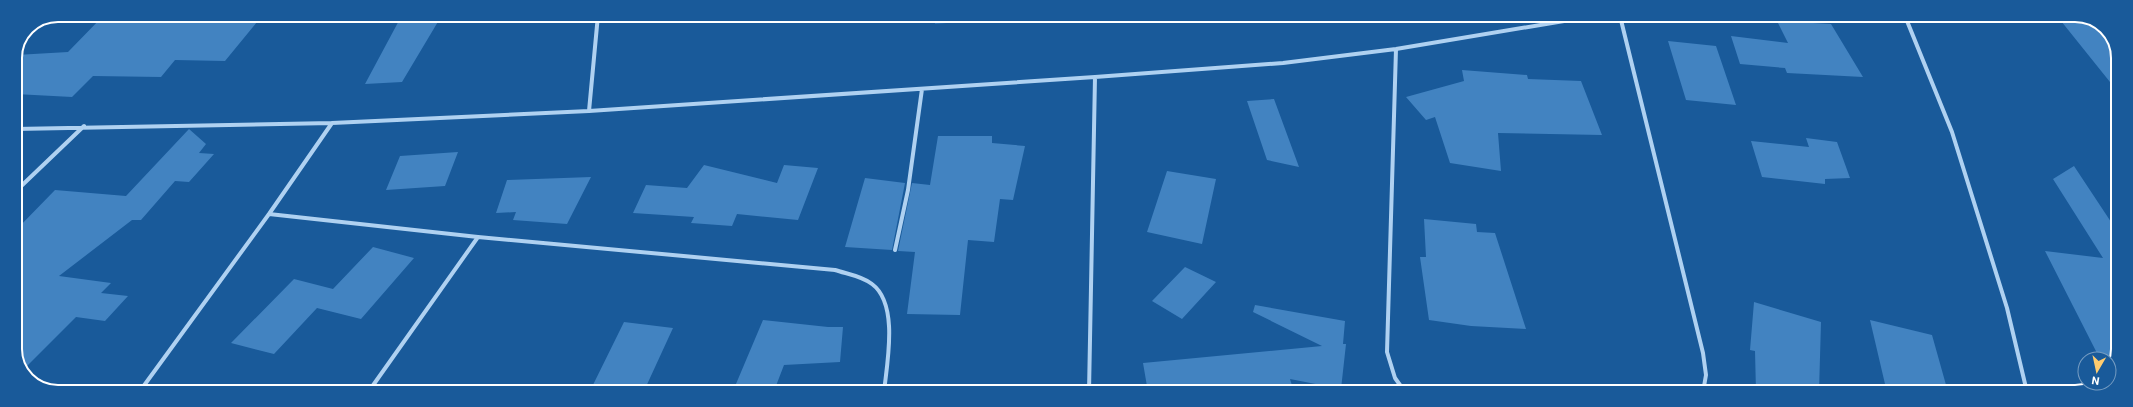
<svg xmlns="http://www.w3.org/2000/svg" width="2133" height="407" viewBox="0 0 2133 407" font-family="Roboto,sans-serif">
<rect width="100%" height="100%" fill="#195a9a"/>
<path fill="#2d74b8" d="M934 15H1041L935 24Z"/>
<path fill="#4283c1" d="M104 15H235L227 23 257 22 225 61 175 60 161 77 93 76 72 97 15 94 16 55 68 52Z
M402 15H442L402 82 365 84Z
M2057 16H2083L2105 28 2118 53V92Z
M1777 21 1831 24 1863 77 1787 73 1785 68 1740 64 1731 36 1788 43Z
M1668 41 1716 46 1736 105 1686 100Z
M1462 70 1527 75 1528 79 1581 81 1602 135 1498 133 1501 171 1450 163 1435 117 1426 120 1406 97 1464 81Z
M1274 99 1299 167 1267 160 1247 101Z
M189 129 206 144 199 153 214 154 189 182 175 181 141 220H132L59 276 111 283 101 293 128 296 105 321 76 317 23 370 15 354V231L55 190 126 196Z
M938 136H992V143L1025 146 1013 200 1000 199 994 242 968 240 960 315 907 314 915 252 898 251 912 183 930 185Z
M1806 138 1837 142 1850 178 1825 179V184L1762 177 1751 141 1809 147Z
M458 152 445 186 386 190 400 156Z
M704 165 777 183 784 165 818 168 798 220 737 214 732 226 691 223 694 217 633 213 646 185 687 188Z
M2074 166 2117 231V357L2109 371V359H2100L2045 251 2103 258 2053 179Z
M1167 171 1216 179 1202 244 1147 232Z
M591 177 567 224 513 220 516 212 496 213 507 180Z
M865 178 905 183 892 250 845 247Z
M1424 219 1476 224 1477 232 1495 233 1526 329 1471 326 1429 320 1420 257H1426Z
M373 247 414 258 361 319 317 308 274 354 231 343 294 279 333 289Z
M1185 267 1216 282 1182 319 1152 301Z
M1754 302 1821 322 1819 392H1756L1755 351 1750 350Z
M1255 305 1345 321 1343 344H1346L1341 389 1290 379 1294 392H1148L1143 363 1322 346 1253 312Z
M763 320 828 327H843L840 362 784 365 774 391H733Z
M1870 320 1932 335 1948 392H1926L1885 384Z
M624 322 673 328 644 391H590Z"/>
<g fill="none" stroke-linecap="round" stroke-linejoin="round">
<path stroke="#afd1f1" stroke-width="4" d="M1620 16 1703 353 1706 375 1703 392
M1905 16 1952 132 2007 308 2027 392
M1396 49 1387 352 1395 378 1405 392
M589 111 598 15
M15 129 332 123 589 111 1095 77 1283 63 1396 49 1594 16
M15 192 84 126
M269 214 478 237 835 270C847 274 862 276 872 284 899 304 887 363 884 392
M895 250 908 190 922 89
M140 391 269 214 332 123
M369 391 478 237
M1089 392 1095 77"/>
</g>
<path d="M0 0H2133V407H0ZM58 22H2075A36 36 0 0 1 2111 58V349A36 36 0 0 1 2075 385H58A36 36 0 0 1 22 349V58A36 36 0 0 1 58 22Z" fill="#195a9a" fill-rule="evenodd"/>
<path fill="none" stroke="#fff" stroke-width="2" d="M58 22H2075A36 36 0 0 1 2111 58V349A36 36 0 0 1 2075 385H58A36 36 0 0 1 22 349V58A36 36 0 0 1 58 22Z"/>
<g transform="translate(2097 371) rotate(189)"><circle r="19" fill="#195a9a" stroke="#759cc2"/>
<path d="M0-3L7 15L0 10L-7 15Z" fill="#ffcc6f"/>
<text y="-6" font-size="11" font-weight="bold" text-anchor="middle" fill="#ffffff">N</text>
</g>
</svg>
